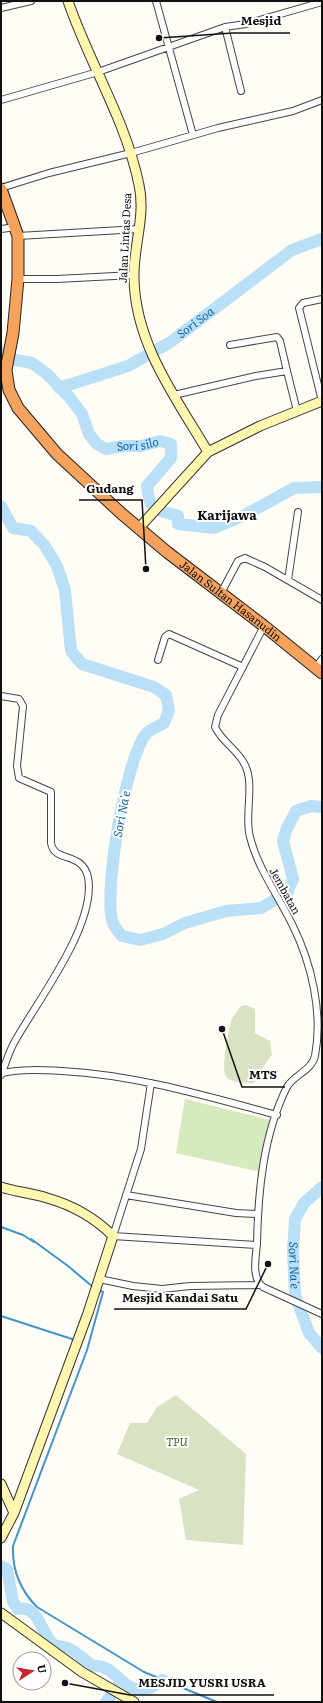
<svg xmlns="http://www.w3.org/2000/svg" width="323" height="1703" viewBox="0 0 323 1703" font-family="Literata,serif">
<rect width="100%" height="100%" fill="#fffdf5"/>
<path fill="#d5ebbd" d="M185 1099 270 1120 261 1172 176 1153Z"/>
<path fill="#d9e3c4" d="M246 1005 255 1009V1033L270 1041 272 1055 259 1072 254 1083C247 1084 229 1083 225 1075 222 1067 228 1028 232 1019 234 1015 238 1010 241 1006Z
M176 1395 246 1454 243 1545 186 1540 179 1499 199 1490 117 1454 130 1423H147L157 1407Z"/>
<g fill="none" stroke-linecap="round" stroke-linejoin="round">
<path stroke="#3f96cf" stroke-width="2" d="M1 1227 23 1235 34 1242 31 1239 68 1266 93 1287
M98 1290 103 1292 87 1350 13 1546C12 1570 20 1590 37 1607L144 1672 217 1702
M1 1316 75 1340"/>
<g stroke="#b9e0f7" stroke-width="12">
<path id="s1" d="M1 352 10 359 32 363 47 374 70 398 82 414 89 434 97 444 106 449 124 446H141L160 441 171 444V458L147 486C149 511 156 509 178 516V524L214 528 245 515 294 488 322 487"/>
<path id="s2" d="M59 388 128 366 169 343 292 250 322 239"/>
<path d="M1 506 13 528 31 531 45 546 57 566 65 590 71 651 82 664 154 687 166 695 169 710 164 723C159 726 150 729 146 734 126 758 104 889 112 920 113 926 118 931 122 936L140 940 163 934 185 923 226 911 261 908 287 893 293 879 283 841 287 828 296 811 311 806 322 807"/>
<path id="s3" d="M322 1187 304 1203 295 1219 293 1251 295 1295 309 1333 322 1348"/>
<path d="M1 1566 7 1569 13 1602 18 1609C39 1605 40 1631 52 1643 57 1648 64 1646 70 1649 78 1653 85 1660 92 1666 116 1663 122 1694 146 1689 152 1688 158 1683 163 1680"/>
<path d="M106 1702 121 1682"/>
</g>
<g stroke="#444" stroke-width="8">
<path id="street" d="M156 1 193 135
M1 8 31 1
M225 27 246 24 322 2
M1 100 98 72 225 27 241 91
M1 188 49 173 131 153 218 128 293 111 322 100
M1 229 16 227
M18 236 139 229
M18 279H57L134 275
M322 299 303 303 299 308 322 401
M230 345 277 337 280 341 287 371
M174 395 256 376 287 371 297 411
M288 580 298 512
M221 593 238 561 245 558 265 567 322 600
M264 626 218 715 215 727C222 742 238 750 245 765 255 785 244 816 250 837 258 869 278 895 292 924 312 964 323 1013 315 1056 312 1070 294 1075 287 1087 263 1135 258 1192 257 1244 256 1257 251 1278 263 1287L322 1314
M158 660 165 637 169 634 243 667
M316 668 322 659
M1 696 19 699 23 706 17 766 19 778 51 792V843C54 863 82 851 88 877 97 924 38 1000 15 1041 9 1051 6 1063 1 1075
M2 1073C22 1069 42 1070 62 1071 136 1075 206 1096 277 1115
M151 1083 141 1149 113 1236 257 1245
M126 1195 236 1213 258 1214
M99 1279 133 1286 162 1289 190 1286 260 1285"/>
</g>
<g stroke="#333" stroke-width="11">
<path id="secondary" d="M68 1C89 63 126 120 139 185 146 216 133 247 134 278 135 344 176 398 208 452
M139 528 208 452 260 426 322 401
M1 1187C16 1192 32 1193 47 1198 72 1205 95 1218 113 1236L88 1313 14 1513
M1 1484 14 1513 1 1538
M1 1613 82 1672 134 1702"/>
</g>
<g stroke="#222" stroke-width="13">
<g id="highway">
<path id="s4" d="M1 189 18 236V279L13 333 6 370 9 390 18 408 57 454 122 514 167 552 264 626 322 673"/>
</g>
</g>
<use href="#street" stroke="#fff" stroke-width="6"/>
<use href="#secondary" stroke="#fff6b0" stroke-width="9"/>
<use href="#highway" stroke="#f5a25d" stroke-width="11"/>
</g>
<g text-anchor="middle" stroke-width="4" stroke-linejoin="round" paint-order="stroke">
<g font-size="11" fill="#111" stroke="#fff">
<text transform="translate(125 238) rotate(-87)" y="4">Jalan Lintas Desa</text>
<text dy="4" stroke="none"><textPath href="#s4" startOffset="513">Jalan Sultan Hasanudin</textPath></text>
<text transform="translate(285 891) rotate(61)" y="4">Jembatan</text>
</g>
<g font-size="11" font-style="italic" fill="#2f6b1f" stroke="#fff">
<text x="177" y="1446">TPU</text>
</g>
<g font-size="12" font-style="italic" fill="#1768a6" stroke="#fff">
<text dy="4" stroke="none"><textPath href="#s2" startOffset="153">Sori Soa</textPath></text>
<text dy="4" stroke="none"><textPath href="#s1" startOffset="182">Sori silo</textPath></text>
<text transform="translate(122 814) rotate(-79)" y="4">Sori Na'e</text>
<text dy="4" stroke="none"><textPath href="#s3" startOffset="89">Sori Na'e</textPath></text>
</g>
<g font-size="13" font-weight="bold" fill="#111" stroke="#fff">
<text x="227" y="520">Karijawa</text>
</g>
</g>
<path fill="none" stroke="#111" stroke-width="1.5" d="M159 38L233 33H290M146 569L142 500H79M222 1029L242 1087H285M268 1264L246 1309H114M65 1683L130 1695H274"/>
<g fill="#111" stroke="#fff" stroke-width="1.5">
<circle cx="159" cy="38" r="4"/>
<circle cx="146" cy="569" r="4"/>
<circle cx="222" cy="1029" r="4"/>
<circle cx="268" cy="1264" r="4"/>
<circle cx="65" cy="1683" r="4"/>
</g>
<g font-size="12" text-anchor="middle" font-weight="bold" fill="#111" stroke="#fff" stroke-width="4" stroke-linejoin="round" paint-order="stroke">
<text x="261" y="25">Mesjid</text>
<text x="110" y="493">Gudang</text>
<text x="263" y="1079">MTS</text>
<text x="180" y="1302">Mesjid Kandai Satu</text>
<text x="202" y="1687">MESJID YUSRI USRA</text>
</g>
<rect width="323" height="1703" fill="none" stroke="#111111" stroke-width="4"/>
<g transform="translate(32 1671) rotate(78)"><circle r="19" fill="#ffffff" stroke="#a0a0a0"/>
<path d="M0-3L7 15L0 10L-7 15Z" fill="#c4262e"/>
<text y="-6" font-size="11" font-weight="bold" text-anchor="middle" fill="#111111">U</text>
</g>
</svg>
